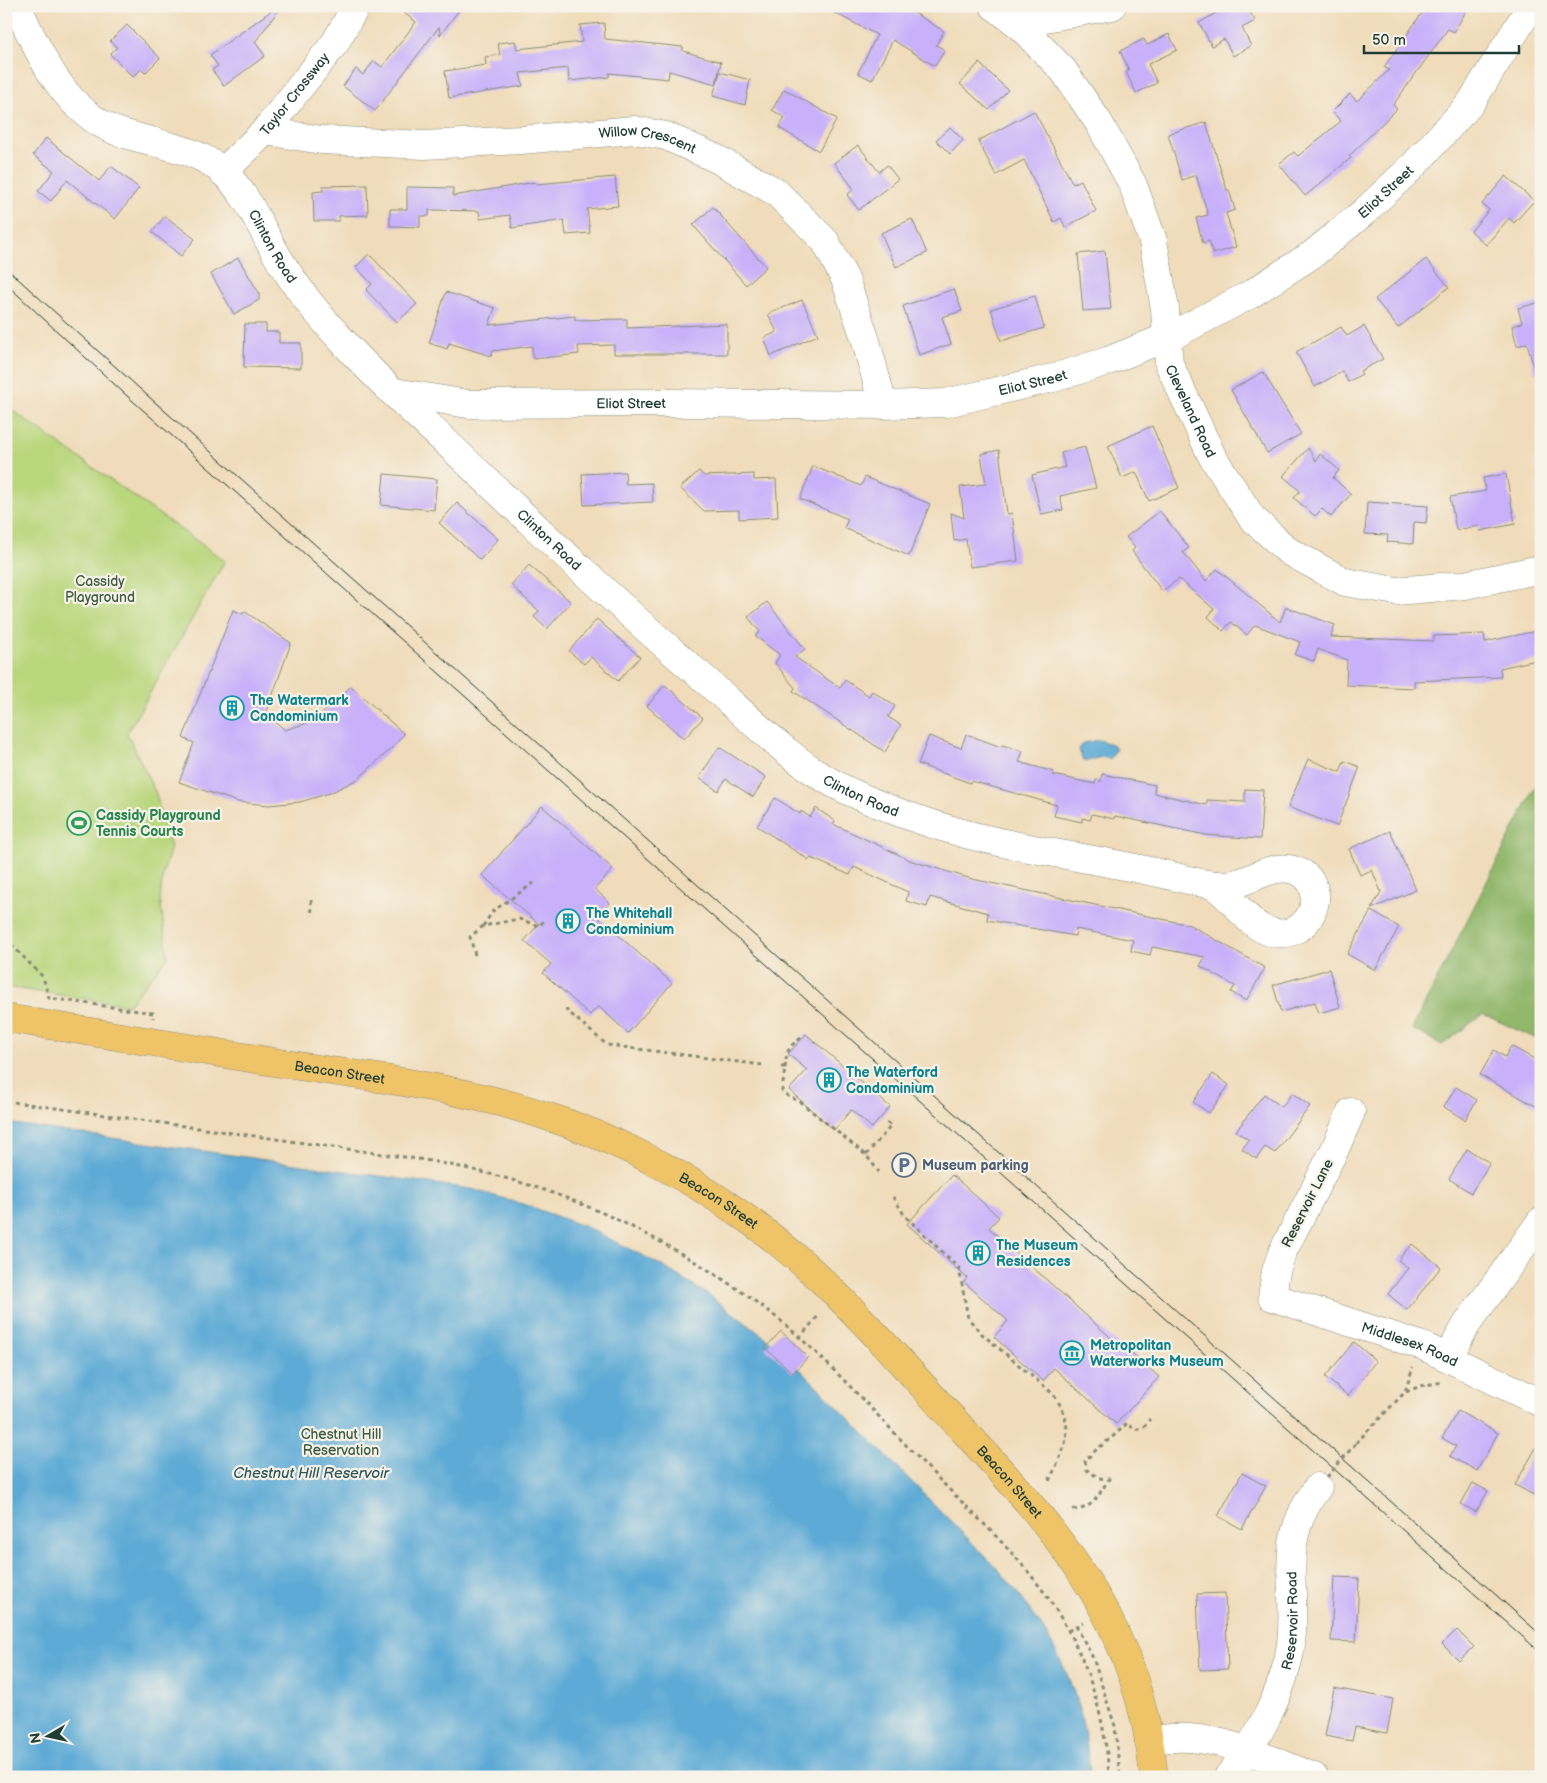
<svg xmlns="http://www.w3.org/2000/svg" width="1547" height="1783" viewBox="0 0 1547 1783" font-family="'Balsamiq Sans',sans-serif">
<rect width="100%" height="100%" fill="#f7f3e8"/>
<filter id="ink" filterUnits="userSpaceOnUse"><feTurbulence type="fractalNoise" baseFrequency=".02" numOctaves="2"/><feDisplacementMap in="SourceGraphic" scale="10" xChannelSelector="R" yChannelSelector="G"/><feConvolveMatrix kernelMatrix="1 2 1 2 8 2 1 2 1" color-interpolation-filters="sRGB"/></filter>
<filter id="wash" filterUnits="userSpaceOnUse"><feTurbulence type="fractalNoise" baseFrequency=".0096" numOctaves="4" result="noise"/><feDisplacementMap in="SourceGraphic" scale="20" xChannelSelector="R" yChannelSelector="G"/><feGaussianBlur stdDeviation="1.12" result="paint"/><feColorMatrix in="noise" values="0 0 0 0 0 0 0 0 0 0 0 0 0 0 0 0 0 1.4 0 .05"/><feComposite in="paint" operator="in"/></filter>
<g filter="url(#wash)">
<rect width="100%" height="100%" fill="#f0dcba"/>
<path fill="#b9d77d" stroke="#6c8a58" d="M6 406 225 561 127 733 156 794 171 847 163 873 160 899 168 957 128 1005 6 987Z"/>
<path fill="#92b86c" stroke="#587a50" d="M1541 775V1041L1483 1014 1442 1045 1412 1029Z"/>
<path fill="#5daad6" stroke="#3e7485" d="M1099 740 1114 745 1116 750 1110 759 1101 757 1088 761 1082 759 1079 749 1084 743Z
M6 1123 471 1189 526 1205 586 1227 659 1264 710 1296 766 1338 806 1375 998 1569C1053 1634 1085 1690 1090 1777H6Z"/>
<g id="blocks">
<path fill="#c8b0fa" d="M395 6H462L440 35 439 27 375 111 343 86 356 69 363 75 374 61 382 67 416 22Z
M821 6H903L944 31 936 45 945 50 935 66 893 40 872 80 858 73 877 35Z
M1228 6H1247L1255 21 1242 28 1251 46 1233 56 1224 39 1212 46 1199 23Z
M1427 6H1469L1454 32 1448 29 1393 105 1397 109 1349 156 1351 158 1305 196 1279 164 1294 152 1298 156 1341 121 1332 112 1350 94 1357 101 1389 70 1384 67Z
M275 8 278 11 255 42 265 56 224 86 212 70 218 66 210 55Z
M604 23 605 39 683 47V51L721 62 716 84 669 71 668 79 609 73V77L569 81 568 68 520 73 523 86 449 98 445 71 486 65 485 57 500 55 498 43 515 41 517 49 582 42 580 25Z
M127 25 160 58 145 73 141 69 133 77 110 54 117 47 110 41Z
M1169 34 1177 50 1148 64 1157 83 1136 93 1126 72 1129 70 1120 51 1144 39 1147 45Z
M979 63 1008 90 989 110 960 84Z
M720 72 750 80 745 105 713 96Z
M784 89 837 119 819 151 779 128 785 118 772 110Z
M1034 111 1073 184 1081 180 1096 211 1065 227 1061 218 1054 222 1024 160 996 175 978 141Z
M1206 122 1227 190H1229L1235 210 1226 213 1236 247 1213 254 1209 241 1203 243 1196 218 1208 215 1196 175 1182 180 1168 134Z
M950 127 963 140 950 154 936 140Z
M46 138 99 181 111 166 139 188 115 219 67 180 51 201 38 191 54 171 33 155Z
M858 145 879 172 887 165 898 179 859 210 847 195 854 189 834 163Z
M1506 176 1534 201 1514 223 1509 218 1486 245 1471 231 1489 210 1482 204Z
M615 177 618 206 587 209 590 233 566 235 564 220 512 228 510 215 480 219 479 211 429 210V216H420V227L390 226V209H407V187L453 188V196L535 182 536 184Z
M367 185 368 215 339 216V221H314L313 192 323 191V186Z
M713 207 766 267 746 285 693 225Z
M165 216 195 239 181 256 152 232Z
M912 219 927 253 896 267 881 233Z
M1105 251 1111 309 1083 311 1078 254Z
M369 254 417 304 397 322 366 290 372 284 356 267Z
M238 258 259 293V300L234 314 211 274Z
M1426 259 1449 287 1398 328 1375 299Z
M954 289 962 311 942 317 951 344 919 355 903 306Z
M446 292 495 308 489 325 575 316V320L627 319V328L727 324V354H614V345L578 346 579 354 533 359 532 346 493 351 491 356 449 343 447 349 429 343Z
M1035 296 1044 328 1001 341 991 309Z
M802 300 818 335 771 356 764 338 777 332 768 314Z
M1541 302V372L1535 373 1527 343 1517 346 1512 326 1522 323 1518 308Z
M245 324H266V332H279V343H301V368L244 367Z
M1364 326 1383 359 1360 371 1362 374 1348 382 1342 371 1315 387 1296 352 1341 327 1347 336Z
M1263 372 1301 434 1267 453 1231 390Z
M1152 426 1179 488 1149 501 1136 472 1122 478 1108 446Z
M1085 447 1096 488 1060 496 1063 510 1041 514 1032 475 1065 467 1061 453Z
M1308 448 1316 461 1320 454 1339 470 1333 478 1351 494 1331 517 1322 509 1315 516 1294 498 1300 491 1283 476Z
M999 450 1007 514 1012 513 1018 561 970 567 966 539 954 541 951 513 964 518 960 487 986 484 981 454Z
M813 466 861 486 865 477 930 504 909 556 844 528 848 519 800 499Z
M699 471 704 476 754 474V480L776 479 778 517 739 519V510L704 511 680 488Z
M625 472 626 484 652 483 653 502 584 505 582 474Z
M384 474 437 479 434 510 381 505Z
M1506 474 1515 524 1480 531 1479 526 1456 530 1450 497 1486 491 1483 478Z
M1367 502 1428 506 1426 523 1414 522 1413 544 1387 542 1388 535 1365 534Z
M457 503 498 539 480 560 439 523Z
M1160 511 1189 548 1183 552 1206 581 1217 569 1280 622 1286 607 1335 625 1331 637 1434 641V636L1484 634 1485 642 1541 630V659L1500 668 1501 677 1414 681V688L1346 685 1347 660 1318 649 1314 661 1295 655 1300 642 1255 625 1247 635 1231 622 1223 631 1208 617 1214 609 1179 579 1162 591 1132 551 1135 548 1126 537Z
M529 565 571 602 547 629 534 617 539 611 511 585Z
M767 602 805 649 795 657 840 688 845 680 869 696 872 691 895 706 888 717 901 725 885 752 793 691 795 688 775 663 780 655 755 636 760 632 748 617Z
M233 610 243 614 244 611 291 643 266 714 285 730 310 722 322 714 351 686 404 734 393 747 358 779 330 793 300 802 269 805 238 802 179 782 194 743 183 738Z
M597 619 640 657 618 681 591 657 584 664 569 651Z
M665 685 703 718 684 739 647 706Z
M966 734 1001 747 1002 745 1023 751 1019 762 1054 772 1053 775 1095 784 1096 780 1101 781 1102 774 1155 785 1154 793 1207 805V800L1245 802V789L1263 790 1260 839 1206 835 1115 816 1114 819 1092 814 1090 820 1082 818V822L1054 816 1057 805 971 781 970 783 918 764 929 736 961 748Z
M719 747 766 777 753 797 726 779 718 791 699 778Z
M1308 759 1340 772 1344 761 1360 767 1337 826 1288 807Z
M775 798 800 814 801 811 810 817 816 808 835 821 833 824 912 861 972 879 1190 925 1265 968 1246 1001 1231 992 1235 986 1200 966 1205 957 1152 947 1150 955 1131 951 1133 940 1076 929 1075 936 987 920 988 913 930 897 927 907 906 901 908 892 854 867 850 875 811 858 809 860 757 826Z
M542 806 613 869 595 889 610 903 598 917 672 983 628 1033 598 1006 590 1015 543 973 551 964 524 941 539 924 482 875Z
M1390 831 1416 890 1371 909 1381 892 1372 870 1360 875 1349 849Z
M1371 911 1399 927 1375 970 1347 954Z
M1329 969 1340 1007 1319 1013 1315 1002 1281 1012 1273 985Z
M806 1034 890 1107 872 1128 851 1110 834 1130 789 1090 807 1070 788 1054Z
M1511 1046 1541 1063V1109L1480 1075 1494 1050 1505 1057Z
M1213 1074 1229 1085 1209 1113 1193 1102Z
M1456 1087 1477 1100 1465 1120 1444 1107Z
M1292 1093 1310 1106 1275 1153 1265 1147 1256 1159 1242 1149 1249 1140 1236 1131 1264 1094 1282 1107Z
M1467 1149 1490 1163 1471 1193 1449 1179Z
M952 1175 999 1217 989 1228 1120 1346 1122 1344 1159 1377 1116 1424 1054 1368 1043 1381 994 1337 1008 1321 964 1282 967 1278 907 1224Z
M1412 1244 1441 1267 1407 1310 1388 1294 1408 1268 1398 1260Z
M781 1331 808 1357 793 1373 765 1348Z
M1354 1342 1376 1361 1348 1396 1325 1377Z
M1458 1411 1498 1433 1477 1471 1450 1456 1456 1446 1442 1438Z
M1541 1439V1499L1515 1485Z
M1242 1473 1266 1486 1242 1529 1218 1516Z
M1473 1483 1488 1491 1476 1512 1461 1504Z
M1334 1577 1359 1578 1356 1642 1331 1641Z
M1225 1593 1228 1669 1200 1670 1197 1594Z
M1457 1630 1474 1647 1459 1661 1442 1644Z
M1334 1688 1393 1699 1387 1733 1355 1727 1352 1741 1325 1736Z"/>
</g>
</g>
<g filter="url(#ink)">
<use href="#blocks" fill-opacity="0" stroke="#888c77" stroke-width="1"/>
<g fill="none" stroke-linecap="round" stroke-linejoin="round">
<g stroke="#888c77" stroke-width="29">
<g id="minor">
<path id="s1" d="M17 6C40 54 63 110 116 131 127 135 139 138 151 141 177 149 204 153 224 173 251 198 263 234 282 264 298 289 318 315 338 336 378 381 424 421 468 463 544 535 621 608 702 677 744 713 794 765 844 789 881 807 922 822 962 833 1035 853 1111 860 1184 879 1203 883 1218 888 1237 883 1254 879 1270 866 1289 869 1338 877 1311 952 1263 929 1245 920 1233 899 1216 887"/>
<path d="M994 6 1017 23 1112 6"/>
<path id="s2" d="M1017 23 1063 70 1099 123 1133 185 1153 241 1165 309 1169 364 1212 456 1252 518 1288 551 1345 582 1396 591 1465 585 1541 569"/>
<path id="s3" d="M265 131 322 140 424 145 521 140 634 130 666 136 715 158 776 192 825 241 845 279 866 341 883 405"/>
<path id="s4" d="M223 172 265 131 335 43 356 6"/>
<path id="s5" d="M394 392 468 404 670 403 883 405 946 403 1053 378 1108 361 1177 333 1251 294 1313 254 1364 212 1413 166 1470 104 1531 6"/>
<path id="s6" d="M1351 1112 1335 1149 1282 1253 1276 1271 1272 1297 1423 1346 1541 1403"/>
<path d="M1448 1357 1467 1324 1541 1221"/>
<path d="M1149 1741C1208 1728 1260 1756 1314 1777"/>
<path id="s7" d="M1228 1777C1257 1742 1285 1689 1291 1644 1298 1583 1276 1542 1318 1487"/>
</g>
</g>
<g stroke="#888c77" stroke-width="29">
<g id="major">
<path id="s8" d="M6 1018C99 1033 193 1049 286 1064 354 1075 424 1083 491 1100 585 1123 675 1166 753 1223 833 1281 897 1359 965 1432 1063 1537 1140 1627 1154 1777"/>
</g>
</g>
<path stroke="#888c77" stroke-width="3" stroke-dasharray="4 4" stroke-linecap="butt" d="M311 900 312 916
M483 926 493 911 534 883
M6 939 43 977 49 998 153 1013V1018
M475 955 470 937 483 926 519 919 539 926 544 921
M565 1009 607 1045 762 1065
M801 1038 792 1045 787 1053 782 1091 789 1097 799 1101 866 1155 879 1172
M781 1067H787
M6 1101 425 1160C530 1179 606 1208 697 1263 726 1281 755 1300 781 1321 836 1368 883 1422 933 1473 968 1509 1007 1544 1037 1583 1081 1639 1105 1707 1109 1777
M866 1155 891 1126 884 1120
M893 1197 905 1216 959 1268 968 1318 982 1334 1052 1393C1078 1426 1065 1448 1049 1481
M799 1338 819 1315
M1406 1392 1420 1386 1443 1382
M1356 1443 1405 1392 1413 1367
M1073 1510C1094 1509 1098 1495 1109 1479L1099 1478 1087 1470 1085 1461C1098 1446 1114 1438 1127 1423L1135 1430 1144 1427 1150 1419
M1076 1626 1093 1658 1115 1726 1120 1777
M1068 1631 1083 1622"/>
<use href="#minor" stroke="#fff" stroke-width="28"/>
<use href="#major" stroke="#efc469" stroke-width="28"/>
<path stroke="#1f3d34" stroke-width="1" d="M6 268 139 388 1541 1635
M6 284 125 394 1541 1653"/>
<path stroke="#888c77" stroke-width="3" stroke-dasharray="4 4" stroke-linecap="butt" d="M1327 1477 1356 1443"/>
</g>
</g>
<defs>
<g id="building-ring" transform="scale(1.25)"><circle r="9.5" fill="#f7f3e8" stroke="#0f9aa8" stroke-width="1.5"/><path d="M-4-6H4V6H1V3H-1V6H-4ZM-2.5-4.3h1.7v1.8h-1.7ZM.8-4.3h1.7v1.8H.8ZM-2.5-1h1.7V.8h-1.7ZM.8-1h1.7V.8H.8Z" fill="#0f9aa8"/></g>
<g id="stadium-ring" transform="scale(1.25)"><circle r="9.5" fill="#f7f3e8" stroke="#2e9e5b" stroke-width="1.5"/><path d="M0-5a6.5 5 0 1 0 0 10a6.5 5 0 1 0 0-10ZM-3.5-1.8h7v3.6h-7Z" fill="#2e9e5b"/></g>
<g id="parking-ring" transform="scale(1.25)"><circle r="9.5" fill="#f7f3e8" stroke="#5c6f8a" stroke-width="1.5"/><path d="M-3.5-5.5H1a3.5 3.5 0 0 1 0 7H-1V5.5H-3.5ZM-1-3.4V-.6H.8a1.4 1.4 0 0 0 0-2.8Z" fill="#5c6f8a"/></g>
<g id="museum-ring" transform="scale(1.25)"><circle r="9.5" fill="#f7f3e8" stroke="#0f9aa8" stroke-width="1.5"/><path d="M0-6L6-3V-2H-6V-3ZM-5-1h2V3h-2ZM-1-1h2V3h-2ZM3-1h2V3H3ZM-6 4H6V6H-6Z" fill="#0f9aa8"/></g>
</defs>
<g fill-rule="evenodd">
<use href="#building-ring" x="232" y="708"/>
<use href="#stadium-ring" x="79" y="823"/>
<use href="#building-ring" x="568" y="921"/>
<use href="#building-ring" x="829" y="1080"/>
<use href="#parking-ring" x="904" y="1165"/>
<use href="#building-ring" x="978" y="1253"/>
<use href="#museum-ring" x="1072" y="1353"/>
</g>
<g text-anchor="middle" stroke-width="4.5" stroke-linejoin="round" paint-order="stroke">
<g font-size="14" fill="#1f3d34" stroke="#f7f3e8">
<text dy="5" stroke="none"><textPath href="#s4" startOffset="106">Taylor Crossway</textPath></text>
<text dy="5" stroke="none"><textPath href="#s3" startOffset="385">Willow Crescent</textPath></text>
<text dy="5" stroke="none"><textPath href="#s5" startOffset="1048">Eliot Street</textPath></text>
<text dy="5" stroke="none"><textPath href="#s1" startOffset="369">Clinton Road</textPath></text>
<text dy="5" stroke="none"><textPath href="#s5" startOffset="642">Eliot Street</textPath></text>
<text dy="5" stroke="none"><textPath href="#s5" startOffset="238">Eliot Street</textPath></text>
<text dy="5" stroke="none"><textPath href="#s2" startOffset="436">Cleveland Road</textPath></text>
<text dy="5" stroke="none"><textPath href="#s1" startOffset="774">Clinton Road</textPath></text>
<text dy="5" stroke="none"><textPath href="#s1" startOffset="1179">Clinton Road</textPath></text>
<text dy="5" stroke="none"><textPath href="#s8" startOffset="338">Beacon Street</textPath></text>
<text dy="5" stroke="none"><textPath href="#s8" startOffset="742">Beacon Street</textPath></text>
<text transform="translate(1307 1203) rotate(-63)" y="5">Reservoir Lane</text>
<text dy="5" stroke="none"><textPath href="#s6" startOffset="348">Middlesex Road</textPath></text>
<text dy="5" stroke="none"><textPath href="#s8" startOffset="1148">Beacon Street</textPath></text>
<text dy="5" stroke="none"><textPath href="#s7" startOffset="172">Reservoir Road</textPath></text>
</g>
<g font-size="14" fill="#3e5c43" stroke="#f7f3e8">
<text x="100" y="586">Cassidy<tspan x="100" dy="16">Playground</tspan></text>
<text x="341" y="1439">Chestnut Hill<tspan x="341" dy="16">Reservation</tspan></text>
</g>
<g font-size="14" font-weight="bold" fill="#0d838f" stroke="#f7f3e8" text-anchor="start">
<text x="250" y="705">The Watermark<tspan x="250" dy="16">Condominium</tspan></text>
<text x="586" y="918">The Whitehall<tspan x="586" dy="16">Condominium</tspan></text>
<text x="846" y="1077">The Waterford<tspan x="846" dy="16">Condominium</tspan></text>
<text x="996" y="1250">The Museum<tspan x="996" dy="16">Residences</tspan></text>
<text x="1090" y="1350">Metropolitan<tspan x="1090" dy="16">Waterworks Museum</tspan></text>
</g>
<g font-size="14" font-weight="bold" fill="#27864d" stroke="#f7f3e8" text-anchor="start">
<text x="96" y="820">Cassidy Playground<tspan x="96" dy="16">Tennis Courts</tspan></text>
</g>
<g font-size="14" font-weight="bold" fill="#4e5e75" stroke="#f7f3e8" text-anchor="start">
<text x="922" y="1170">Museum parking</text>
</g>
<g font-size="15" font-style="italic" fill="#2e585c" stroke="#f7f3e8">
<text x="311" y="1478">Chestnut Hill Reservoir</text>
</g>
</g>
<rect width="1547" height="1783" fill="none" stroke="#f7f3e8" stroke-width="25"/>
<g transform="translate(48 1736) rotate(261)" stroke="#f7f3e8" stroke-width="4" paint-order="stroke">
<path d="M0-4L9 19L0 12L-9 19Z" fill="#1f3d34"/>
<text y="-8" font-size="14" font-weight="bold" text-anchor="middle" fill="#1f3d34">N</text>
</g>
<path d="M1364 45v8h155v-8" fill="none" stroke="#1f3d34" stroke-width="2.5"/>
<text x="1372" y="45" font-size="15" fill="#1f3d34" stroke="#f7f3e8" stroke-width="4" paint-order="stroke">50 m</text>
</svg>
